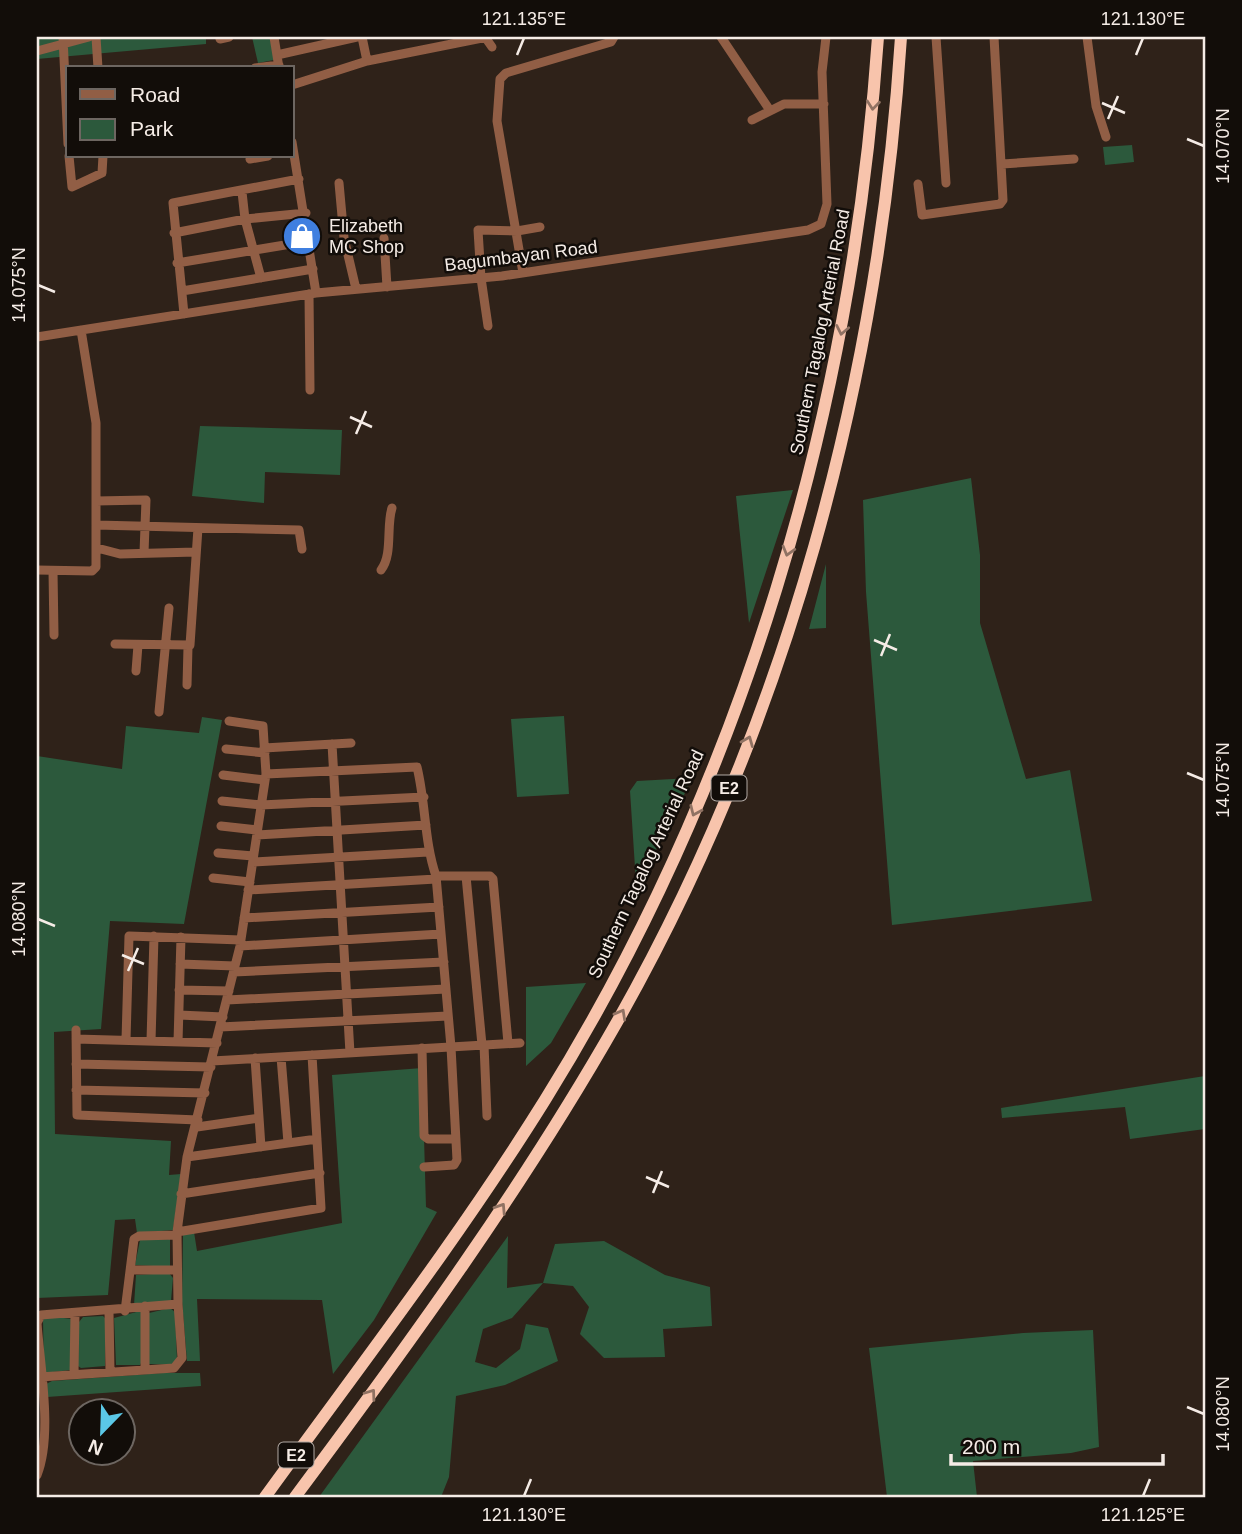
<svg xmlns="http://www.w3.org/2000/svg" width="1242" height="1534" viewBox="0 0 1242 1534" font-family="Arial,sans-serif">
<rect width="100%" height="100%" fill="#2f2219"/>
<path fill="#2c593c" d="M37 37H206V44L37 59Z
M252 37H270L274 60 258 63Z
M1132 145 1134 162 1105 165 1103 147Z
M200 426 342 430 340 475 265 472 264 503 192 496Z
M971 478 980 555V623L1026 779 1070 770 1092 901 892 925 866 592 863 500Z
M793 490 749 623 736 496Z
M826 564V628L809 629Z
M564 716 569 794 517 797 511 719Z
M202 717 222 720 184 924 110 921 101 1029 54 1032 55 1134 171 1141 169 1175 181 1174 173 1230 137 1233 135 1219 115 1220 108 1295 37 1298V756L122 769 126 726 199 733Z
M691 778 673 822 636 883 630 791 637 781Z
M586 983 551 1043 526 1066V987Z
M422 1068 426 1207 437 1212 374 1320 333 1374 322 1300 197 1299 200 1361H187L182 1301 183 1235 194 1232 197 1251 342 1223 332 1075Z
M1205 1076V1129L1130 1139 1125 1107 1002 1118 1001 1108Z
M508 1236 507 1288 543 1283 555 1244 604 1241 665 1275 710 1287 712 1326 663 1329 665 1357 604 1358 580 1334 589 1307 573 1286 543 1283 512 1318 483 1329 475 1362 496 1368 520 1349 526 1324 548 1328 558 1361 505 1385 456 1396 449 1477 441 1497H319Z
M170 1239V1267L135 1265 140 1240Z
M169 1273 173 1278 171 1301 134 1305 136 1275Z
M170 1308 175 1312 177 1360 173 1365 149 1364V1313Z
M140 1311 143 1312 142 1361 140 1365H116L114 1318Z
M47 1316 72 1319 71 1370 44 1373 43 1320Z
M103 1316 106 1319 105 1366 81 1368 78 1366 79 1322 83 1317Z
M1093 1330 1099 1447 1071 1453 973 1461 977 1497H887L869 1348 1023 1333Z
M163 1373H200L201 1386 47 1397 46 1384 52 1381Z"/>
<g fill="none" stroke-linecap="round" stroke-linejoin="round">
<path stroke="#915e45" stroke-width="9" d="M63 37 68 144
M96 37 98 68
M274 37 279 68
M362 37 367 61
M485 37 492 47
M721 37 769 109
M936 37 946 183
M1087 37 1096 106 1106 137
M220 39 229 37
M37 51 89 37
M277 55 357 37
M255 68 279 65
M292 85 367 61 487 37
M752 120 784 104H824
M292 142 316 293
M69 156 72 187 102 173 103 156
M250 159 268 156
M1002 164 1074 159
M339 183 344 238 356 289
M918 184 922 215 1000 204 1003 200 994 37
M242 192 245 219 261 278
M174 233 245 219 306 213
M384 238 387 287
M177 263 309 241
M523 273 497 121 500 79 506 73 611 42 614 37
M182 291 313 269
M309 294 310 390
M184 314 173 203 299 179
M488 326 481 278 478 230 517 231 540 227
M37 337 316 293 502 276 808 230 821 224 827 204 822 72 826 37
M96 501 146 500 144 553
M96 525 299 530 302 549
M97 548 120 554 196 552
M37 570 92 571 96 567V423L81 330
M381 570C393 555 386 526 392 508
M53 571 54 635
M115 644 190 645 198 528
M136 671 138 645
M187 685 188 647
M159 712 169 608
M229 721 263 726 266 774 240 946 187 1157 177 1232 321 1208 312 1055
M332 744 350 1053
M264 748 351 743
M226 749 265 753
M266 774 417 767C426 804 424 841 436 876L451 1047 457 1160 454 1165 424 1167
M223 775 265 780
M222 801 261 805 424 797
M221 826 257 830
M257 835 426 825
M218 853 253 856
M253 862 428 852
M436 876H490L493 879 508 1043
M466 876 482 1045
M213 878 250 882
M248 890 436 879
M244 918 439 907
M240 946 441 934
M180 964 235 966
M234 972 444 962
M179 990 229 991
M227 1000 446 989
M179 1015 223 1017
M220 1027 448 1016
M76 1030 77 1115 198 1120
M76 1039 217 1043
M126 1040 129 936 241 940
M151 1041 154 936
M178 1042 181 937
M484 1045 487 1116
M422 1048 424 1136 428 1139H456
M281 1057 288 1143
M255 1058 261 1147
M212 1061 520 1043
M76 1064 211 1067
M76 1090 205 1093
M197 1127 259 1118
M187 1157 317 1139
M181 1194 320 1173
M177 1232 178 1304
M131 1270H177
M125 1311 134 1239 139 1236 177 1235
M109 1312 110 1371
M145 1369V1306
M74 1374 75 1313
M37 1475C53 1435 40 1366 37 1323L41 1315 178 1304 182 1358 174 1368 40 1377"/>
<path stroke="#f8c4ac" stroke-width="12" d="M265 1497C360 1366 459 1238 545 1100 744 780 852 411 878 37
M295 1497C409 1344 522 1189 617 1022 787 722 879 380 901 37"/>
</g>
<defs><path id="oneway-chevron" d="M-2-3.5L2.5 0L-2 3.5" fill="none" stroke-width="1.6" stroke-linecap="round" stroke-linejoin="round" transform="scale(1.75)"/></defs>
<g stroke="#907263">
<use href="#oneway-chevron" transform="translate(873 105) rotate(96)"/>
<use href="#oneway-chevron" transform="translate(842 330) rotate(101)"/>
<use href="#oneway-chevron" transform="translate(788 551) rotate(106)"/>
<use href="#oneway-chevron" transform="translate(748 741) rotate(-68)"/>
<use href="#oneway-chevron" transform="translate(695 811) rotate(114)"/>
<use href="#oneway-chevron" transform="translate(621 1014) rotate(-61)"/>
<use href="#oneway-chevron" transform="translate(501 1208) rotate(-57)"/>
<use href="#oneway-chevron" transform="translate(371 1394) rotate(-54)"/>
</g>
<path fill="none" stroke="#f5ece6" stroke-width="2.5" d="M517 55 524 38M1136 55 1143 38M1102 103 1125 113M1108 119 1118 96M1187 139 1204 146M38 285 55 292M350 417 372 427M356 434 366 411M874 640 897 650M881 656 890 634M1187 773 1204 780M38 919 55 926M122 955 144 964M128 971 138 948M646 1177 669 1187M653 1193 662 1171M1187 1407 1204 1414M524 1496 531 1479M1143 1496 1150 1479"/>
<defs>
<g id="shop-disc" transform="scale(2.0125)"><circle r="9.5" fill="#3f7fe0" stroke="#120d09"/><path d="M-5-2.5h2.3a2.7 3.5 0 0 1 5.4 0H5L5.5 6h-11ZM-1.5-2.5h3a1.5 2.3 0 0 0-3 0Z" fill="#fff"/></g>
</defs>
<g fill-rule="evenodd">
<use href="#shop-disc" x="302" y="236"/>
</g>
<g text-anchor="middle" stroke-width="5" stroke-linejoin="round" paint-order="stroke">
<g fill="#120d09" stroke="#b1a9a4" stroke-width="2">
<rect x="711.5" y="775.5" width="35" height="25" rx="5"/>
<rect x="278.5" y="1442.5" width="35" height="25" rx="5"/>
</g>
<g font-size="16" font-weight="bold" fill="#f5ece6">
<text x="729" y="794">E2</text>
<text x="296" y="1461">E2</text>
</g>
<g font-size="18" fill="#f5ece6" stroke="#120d09" text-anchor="start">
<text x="329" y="232">Elizabeth<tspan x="329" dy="21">MC Shop</tspan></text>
</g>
<g font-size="18" fill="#f5ece6" stroke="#120d09">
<text transform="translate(521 256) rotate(-7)" y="6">Bagumbayan Road</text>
<text transform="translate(820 332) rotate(-79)" y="6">Southern Tagalog Arterial Road</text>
<text transform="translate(646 864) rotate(-65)" y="6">Southern Tagalog Arterial Road</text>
</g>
</g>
<rect width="1242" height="1534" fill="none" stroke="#120d09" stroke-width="77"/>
<rect x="66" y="66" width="228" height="91" fill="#120d09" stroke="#6d6661" stroke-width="2"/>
<rect x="80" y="89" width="35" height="10" fill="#915e45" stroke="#6d6661" stroke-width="2"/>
<text x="130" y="102" font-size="21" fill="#f5ece6">Road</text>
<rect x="80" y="119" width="35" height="21" fill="#2c593c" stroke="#6d6661" stroke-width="2"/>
<text x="130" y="136" font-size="21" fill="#f5ece6">Park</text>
<g transform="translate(102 1432) rotate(203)"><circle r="33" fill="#120d09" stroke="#6d6661" stroke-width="2"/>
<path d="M0-5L12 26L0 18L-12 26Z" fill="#5bc8e7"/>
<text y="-10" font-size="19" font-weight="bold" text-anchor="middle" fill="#f5ece6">N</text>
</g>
<path d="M951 1454v10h212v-10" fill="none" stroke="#f5ece6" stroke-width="3.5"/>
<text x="962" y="1454" font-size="21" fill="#f5ece6" stroke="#120d09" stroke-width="5" paint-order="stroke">200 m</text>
<rect x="38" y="38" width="1166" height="1458" fill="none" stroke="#f5ece6" stroke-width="2.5"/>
<g font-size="18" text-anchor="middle" fill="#f5ece6">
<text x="524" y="25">121.135°E</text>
<text x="1143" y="25">121.130°E</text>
<text transform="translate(1223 146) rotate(-90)" y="6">14.070°N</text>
<text transform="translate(19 285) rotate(-90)" y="6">14.075°N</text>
<text transform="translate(1223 780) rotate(-90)" y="6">14.075°N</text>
<text transform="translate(19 919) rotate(-90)" y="6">14.080°N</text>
<text transform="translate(1223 1414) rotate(-90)" y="6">14.080°N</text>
<text x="524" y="1521">121.130°E</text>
<text x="1143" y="1521">121.125°E</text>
</g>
</svg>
